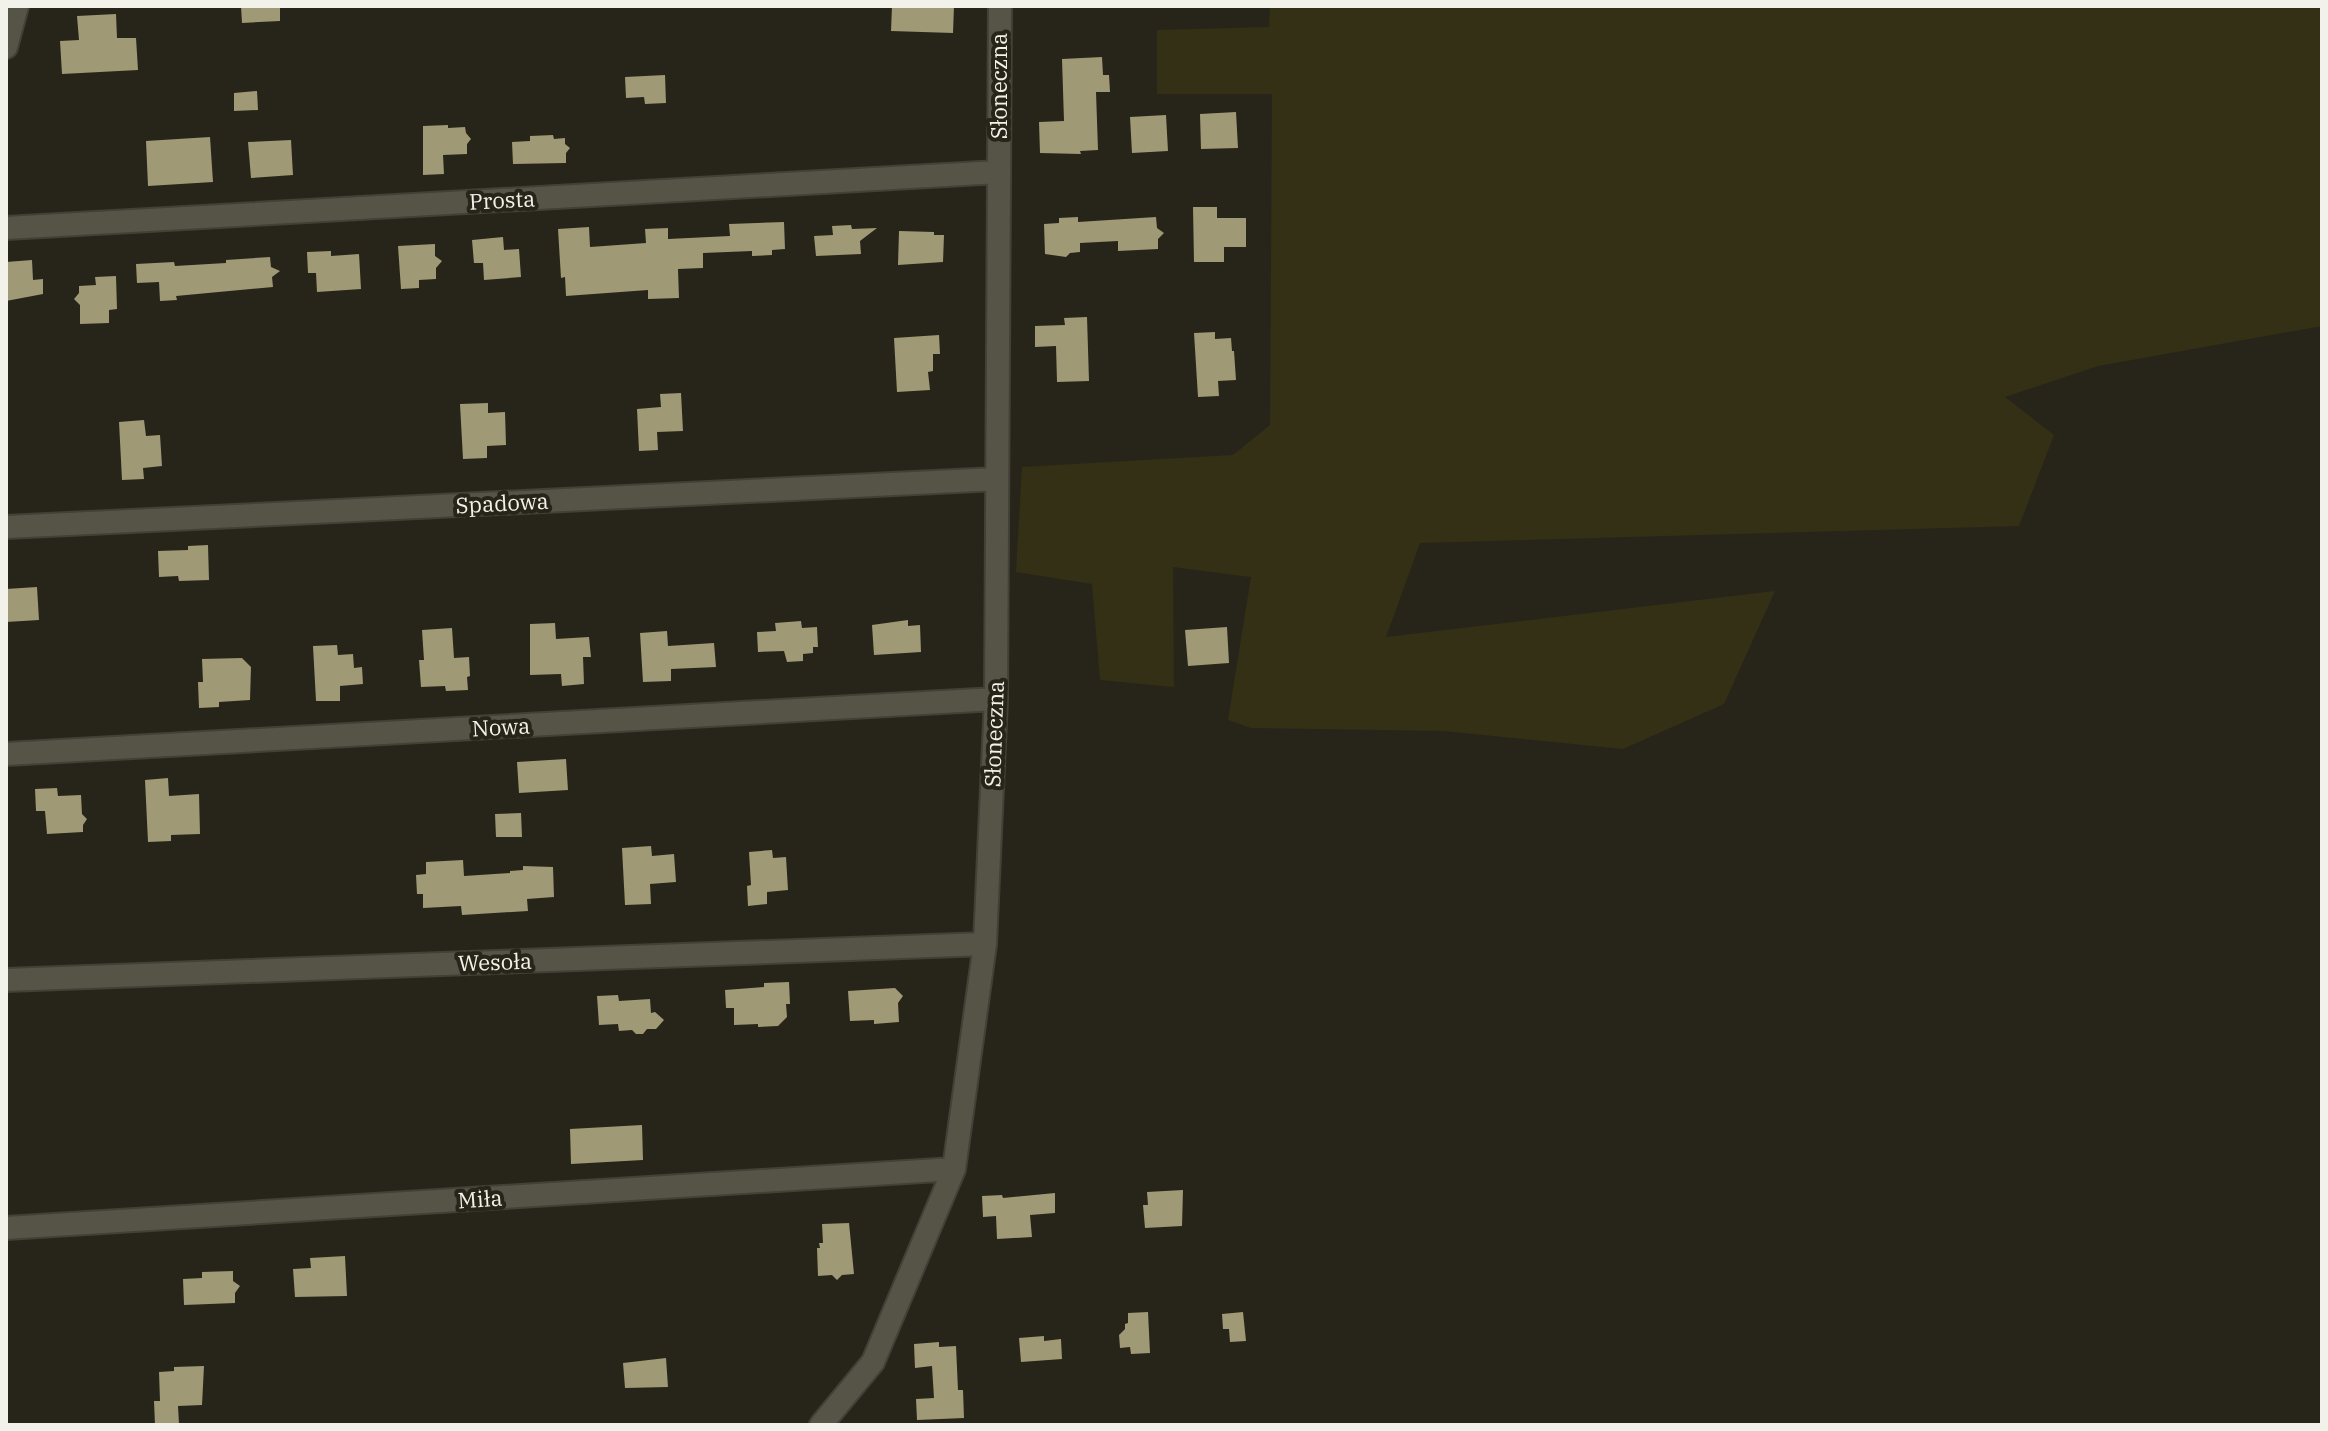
<svg xmlns="http://www.w3.org/2000/svg" width="2328" height="1431" viewBox="0 0 2328 1431" font-family="'IBM Plex Serif',serif">
<rect width="100%" height="100%" fill="#272519"/>
<path fill="#343016" d="M1270 6H2322V326L2098 366 2005 397 2054 435 2019 526 1420 543 1386 637 1775 591 1724 704 1623 749 1444 731 1251 728 1228 720 1251 577 1173 567 1174 687 1100 680 1092 584 1016 572 1022 467 1233 455 1270 425 1272 94H1157V30L1269 27Z"/>
<path fill="#9f9976" d="M241 6H280V21L242 23Z
M892 6H954L953 33 891 31Z
M116 14 117 38H136L138 70 62 74 60 41 79 40 77 16Z
M1102 57 1103 75H1109L1110 92H1096L1098 150 1080 151 1081 154 1040 153 1039 122 1064 121 1062 59Z
M665 75 666 103 645 104 644 97 626 98 625 77Z
M257 91 258 110 234 111V93Z
M1236 112 1238 148 1201 149 1200 114Z
M1166 115 1168 151 1132 153 1130 117Z
M448 125V128L465 127 466 133 471 139 467 144V154L443 155 444 174 423 175V126Z
M553 135 554 139 565 138V144L570 148 566 153V163L513 164 512 142 530 141V136Z
M210 137 213 182 148 186 146 141Z
M291 140 293 175 251 178 248 142Z
M1193 207H1217V218H1246V247H1224V262H1194Z
M1078 217V222L1156 217 1157 228 1164 233 1158 239V249L1118 251V241L1080 243V252L1070 253 1066 257 1045 254 1044 224 1059 223V218Z
M784 222 785 249 772 250V255L752 256V251L703 253V268L678 269 679 298 648 299V290L566 296 565 277 561 278 558 229 589 227 590 247 646 243 645 229 668 228V239L730 236 729 224Z
M851 225 852 229 877 228 860 241 861 254 816 256 814 236 833 235 832 226Z
M899 231 934 232V235H944L943 262 898 265Z
M503 237 504 250 519 249 521 277 484 280 483 263H474L472 240Z
M435 244V256L442 261 436 268V279L419 280V288L401 289 398 246Z
M331 251V256L359 254 361 289 317 292 316 273H308L307 252Z
M270 257 271 267 280 271 272 277 273 287 176 296 177 300 160 301 159 282 137 283 136 264 174 262 175 266 226 263V260Z
M32 260 33 280 43 279V294L6 301V262Z
M116 276 117 309 109 310V323L80 324V305L74 299 79 293V286L96 285 95 277Z
M1087 317 1089 381 1057 382 1056 346 1035 347V326L1065 325 1064 318Z
M1215 332V339L1231 338 1232 351H1234L1236 380 1218 381 1219 396 1198 397 1194 333Z
M939 335 940 354H933V371L928 372 930 390 897 392 894 338Z
M681 393 683 431 657 432 658 450 639 451 637 409 661 407 660 394Z
M488 403V413L505 412 506 445 487 446V458L463 459 460 404Z
M144 420 146 436 160 435 162 466 143 468 144 479 122 480 119 422Z
M208 545 209 580 179 581 178 576 159 577 158 551 188 550V546Z
M37 587 39 620 6 622V589Z
M908 620V626L920 625 921 652 874 655 872 625Z
M801 621 802 628 817 627 818 647H813V653L803 654V661L787 662 784 651 758 652 757 632 776 631 775 623Z
M555 623 556 639 589 637 591 657H583L584 684 562 686 561 674 530 675V624Z
M1227 627 1229 663 1188 666 1185 630Z
M452 628 454 658 469 657 470 676 467 677 468 690 446 691 445 686 421 687 419 660H424L422 630Z
M667 631 668 646 714 643 716 667 671 669V681L643 682 640 633Z
M337 645 338 655 353 654 354 668 362 667 363 684 340 686V701H316L313 646Z
M242 658 251 667 250 700 219 702V707L199 708 198 682H203L202 659Z
M566 759 568 790 519 793 517 762Z
M168 778 169 796 199 794 200 834 171 835V841L148 842 145 780Z
M57 788 58 796 81 795 82 814 87 819 83 825V832L47 834 45 811H36L35 789Z
M521 813 522 837H496L495 814Z
M651 846 652 856 674 854 676 882 650 884 651 904 625 905 622 848Z
M772 850 773 858 786 857 788 890 767 892V904L748 906 747 886 751 885 749 852Z
M463 860 464 876 510 873V871L523 870V866L553 867 554 897 527 899 528 911 462 915 461 906 423 908V894H417L416 875 426 874V862Z
M789 982 790 1004H786L787 1017 778 1026 758 1027V1024L734 1025V1008H726L725 990 764 987V983Z
M895 988 903 996 898 1003 899 1022 874 1024V1020L850 1021 848 991Z
M618 995 619 1001 650 999 651 1013 655 1012 664 1020 656 1029H647L643 1034H636L632 1030 619 1031 618 1024 599 1025 597 996Z
M642 1125 643 1160 571 1164 570 1129Z
M1183 1190 1182 1226 1145 1228 1143 1205H1148L1147 1192Z
M1055 1193V1213L1030 1215 1032 1237 997 1239 996 1216 983 1217 982 1196 1002 1195 1003 1198Z
M849 1223 854 1274 842 1275 837 1280 832 1275 818 1276 817 1248H820L819 1243H823L822 1224Z
M345 1256 347 1296 295 1297 293 1269 311 1268 310 1258Z
M233 1271V1281L240 1286 235 1293V1303L184 1305 183 1279 202 1278V1272Z
M1148 1312 1150 1353 1131 1354 1130 1347 1120 1348 1119 1335 1125 1329V1324L1128 1323V1313Z
M1243 1312 1246 1341 1230 1342 1229 1329H1223L1222 1314Z
M1044 1336V1341L1061 1339 1062 1359 1021 1362 1019 1338Z
M939 1342V1347L956 1346 958 1390H963L964 1418 917 1420 916 1399 934 1398 932 1366 915 1368 914 1344Z
M666 1358 668 1387 625 1388 623 1363Z
M204 1366 202 1405 178 1406 179 1424 155 1425 154 1401H160L159 1372 174 1371V1367Z"/>
<g fill="none" stroke-linecap="round" stroke-linejoin="round">
<g stroke="#424037" stroke-width="26">
<path id="minor" d="M6 47 17 6
M6 228 999 172
M6 527 997 479
M6 754 996 699
M6 980 985 944
M6 1228 954 1169
M821 1425 873 1362 954 1169 985 944 996 699 1000 6"/>
</g>
<use href="#minor" stroke="#565447" stroke-width="22"/>
</g>
<g text-anchor="middle" stroke-width="8" stroke-linejoin="round" paint-order="stroke">
<g font-size="22" fill="#f3f2ea" stroke="#272519">
<text transform="translate(999 86) rotate(-90)" y="8">Słoneczna</text>
<text transform="translate(502 200) rotate(-3)" y="8">Prosta</text>
<text transform="translate(502 503) rotate(-3)" y="8">Spadowa</text>
<text transform="translate(501 727) rotate(-3)" y="8">Nowa</text>
<text transform="translate(994 734) rotate(-88)" y="8">Słoneczna</text>
<text transform="translate(495 962) rotate(-2)" y="8">Wesoła</text>
<text transform="translate(480 1199) rotate(-4)" y="8">Miła</text>
</g>
</g>
<rect width="2328" height="1431" fill="none" stroke="#f3f2ea" stroke-width="16"/>
</svg>
